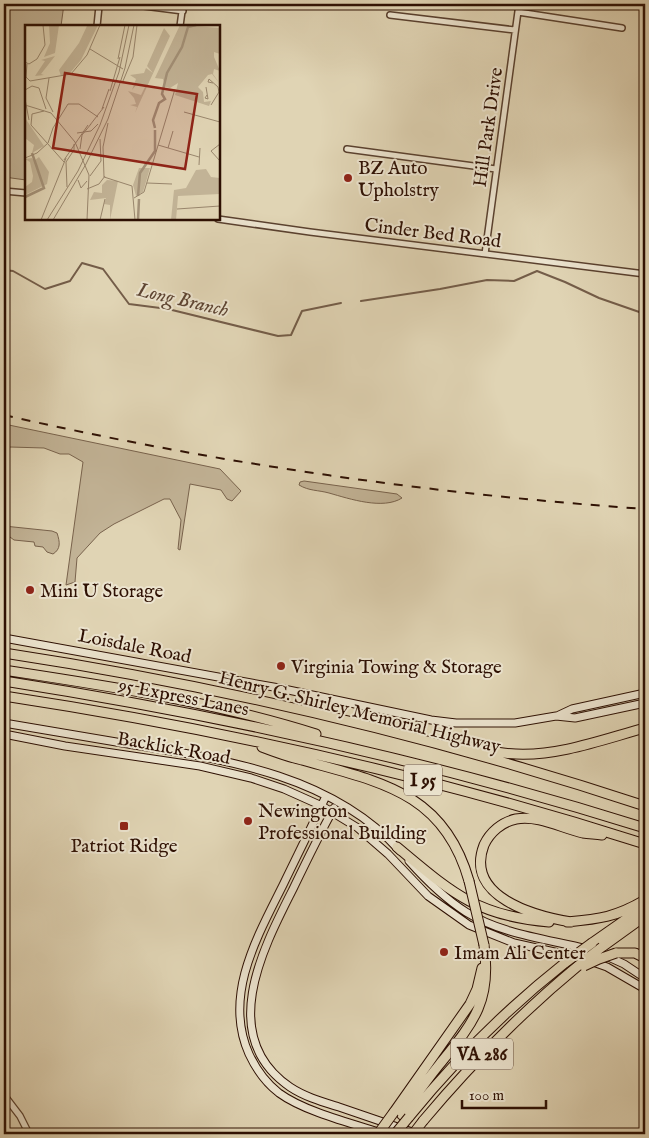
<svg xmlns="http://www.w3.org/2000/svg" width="649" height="1138" viewBox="0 0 649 1138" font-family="'IM FELL English',serif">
<rect width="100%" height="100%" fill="#e0d4b4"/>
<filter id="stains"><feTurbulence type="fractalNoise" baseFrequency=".004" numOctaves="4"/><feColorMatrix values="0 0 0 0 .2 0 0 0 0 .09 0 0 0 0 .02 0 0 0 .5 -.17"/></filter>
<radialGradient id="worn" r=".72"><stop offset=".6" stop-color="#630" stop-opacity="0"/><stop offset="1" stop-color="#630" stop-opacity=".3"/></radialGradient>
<path fill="#c2b396" stroke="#78624c" d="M4 4H64L61 26H26V180L4 177Z
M4 424 220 469 241 491 232 501 227 499 221 490 190 484 180 550 178 549 181 520 170 499H164L114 524 100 533 77 558 75 582 66 585 83 462 69 454H60L44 448 10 447 4 456Z
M304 481 397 494 402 498C383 510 350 499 329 493 318 490 309 491 299 485L300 482Z
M4 526 52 531 57 533C60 542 61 549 53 554L47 552 43 547 35 546 34 542 14 540 10 537 4 535Z"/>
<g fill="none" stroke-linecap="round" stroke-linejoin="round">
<path stroke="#745d49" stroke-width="2" d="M4 270 13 271 45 289 70 281 82 263 103 269 129 304 168 309 278 336 291 335 302 311 341 303
M361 301 440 289 487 280 514 281 537 271 565 282 599 298 645 314"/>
<g stroke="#5a412f" stroke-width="8">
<path id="minor" d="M128 4 183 11
M518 12 622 28
M390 15 515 30
M97 26 99 6 101 4
M180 26 183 4
M347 149 496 169
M4 191 26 193
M218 219 310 232 645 274
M485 254 519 4"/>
</g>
<g stroke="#5a412f" stroke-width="8">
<path id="tertiary" d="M4 1095 20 1116 29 1134"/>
</g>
<g stroke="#2e1003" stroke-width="9">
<path id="secondary" d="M4 638 279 688 431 720 456 723H515L556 716 575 718 645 703
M557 716 572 709 645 693
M4 723C47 730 91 738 134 745 228 760 333 776 400 851
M4 734 65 746 200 766 251 778 284 789 322 806 358 828 388 854 428 896 469 925 514 943 577 957
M326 796C312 826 297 856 283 885 257 937 223 996 249 1054 256 1069 266 1083 279 1093 305 1112 354 1124 385 1134
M334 808C319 835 306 862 293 889 262 950 217 1037 290 1087 305 1097 323 1102 339 1107 365 1116 392 1125 418 1134
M409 861C425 879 444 898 466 912 501 934 547 939 587 949
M604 955 624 964 645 978
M590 961 607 967 645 989"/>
</g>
<g stroke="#2e1003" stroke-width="11">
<path id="motorway" d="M4 653C221 686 436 737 645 806
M4 670C109 686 215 702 316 734
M4 681C221 715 435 762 645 828
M4 696C221 729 436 777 645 844
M447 743C471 745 493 754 516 754 560 756 604 739 645 728
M262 747C275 752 289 757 302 760 380 782 444 792 469 881
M397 847C451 892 476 916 549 922
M567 922C600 919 616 917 645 900
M571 922C535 916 464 897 484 845 490 832 502 822 516 819 539 815 561 828 583 833 589 834 596 834 602 835
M592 943 645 906
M602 947 645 916
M616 953H635L645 958
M394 1112 470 1004 477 989 482 968
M402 1115C414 1098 426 1081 439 1065 473 1023 492 1002 484 945
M409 1117C456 1059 508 1008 566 962
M423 1121C470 1065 522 1012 579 965"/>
</g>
<use href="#minor" stroke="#ebe3ce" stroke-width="5"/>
<use href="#tertiary" stroke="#ebe3ce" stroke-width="5.5"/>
<use href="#secondary" stroke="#ebe3ce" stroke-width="7"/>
<use href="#motorway" stroke="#e0d4b4" stroke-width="9"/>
<path stroke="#2e1003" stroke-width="2" stroke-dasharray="9 9" stroke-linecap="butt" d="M4 415C214 463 430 494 645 509"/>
<g stroke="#2e1003" stroke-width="11" stroke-linecap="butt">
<path id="motorway-bridge" d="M469 881 484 945
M566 962 592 943
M581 963 602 947
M584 966 599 959 616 953
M378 1134 394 1112
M395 1134 409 1117
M413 1134 423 1121"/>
</g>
<use href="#motorway-bridge" stroke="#e0d4b4" stroke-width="9"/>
</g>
<g fill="#8f2418" stroke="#ebe3ce" stroke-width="2">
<circle cx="348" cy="178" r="5"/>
<circle cx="30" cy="590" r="5"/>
<circle cx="281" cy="666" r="5"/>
<circle cx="248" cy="821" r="5"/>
<rect x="119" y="821" width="10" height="10" rx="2.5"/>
<circle cx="444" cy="952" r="5"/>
</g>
<g text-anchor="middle" stroke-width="4" stroke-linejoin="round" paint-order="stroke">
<g fill="#ebe3ce" stroke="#674f40" stroke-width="1">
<rect x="404" y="764.5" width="38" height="31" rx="4"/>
<rect x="451" y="1038.5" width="62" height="31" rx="4"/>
</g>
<g font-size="18" font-weight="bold" fill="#2e1003">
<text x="423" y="786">I 95</text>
<text x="482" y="1060">VA 286</text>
</g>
<g font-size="19" fill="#2e1003" stroke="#ebe3ce">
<text transform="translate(487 127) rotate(-82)" y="7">Hill Park Drive</text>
<text transform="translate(433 232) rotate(7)" y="7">Cinder Bed Road</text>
<text transform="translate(135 645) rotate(11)" y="7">Loisdale Road</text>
<text transform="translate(184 696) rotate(11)" y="7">95 Express Lanes</text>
<text transform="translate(360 711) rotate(14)" y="7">Henry G. Shirley Memorial Highway</text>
<text transform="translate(174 747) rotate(10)" y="7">Backlick Road</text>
</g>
<g font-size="19" fill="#2e1003" stroke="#ebe3ce" text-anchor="start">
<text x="358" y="174">BZ Auto<tspan x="358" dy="22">Upholstry</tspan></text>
<text x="40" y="597">Mini U Storage</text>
<text x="291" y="673">Virginia Towing &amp; Storage</text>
<text x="258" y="817">Newington<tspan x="258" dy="22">Professional Building</tspan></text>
<text x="124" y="852" text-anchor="middle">Patriot Ridge</text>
<text x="454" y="959">Imam Ali Center</text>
</g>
<g font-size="20" font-style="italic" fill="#5d4432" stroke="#ebe3ce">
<text transform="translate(183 299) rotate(13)" y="7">Long Branch</text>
</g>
</g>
<g transform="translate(25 25)">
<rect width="195" height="195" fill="#e0d4b4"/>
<path d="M24 0H34L30 28 19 32 25 18ZM73 0 56 35 45 48 36 51 34 45 54 18 62 1ZM155 0 195 3V29L189 27V32L195 46 189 44 188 49 195 59 187 49 183 50 173 62 178 67 179 77 186 76 184 81 150 70 153 58 145 63 140 62 138 54 130 53ZM139 3 145 11 110 88 112 82 105 80 111 79 109 73 103 66 116 70 120 62 112 59 107 65 111 54 105 50 119 48 121 43 128 48 122 41ZM30 31 16 49 19 50 10 51 20 36 16 35ZM0 93 19 121 7 128 9 120 0 113ZM14 132 24 147 22 159 0 170V162L7 157 8 151 5 137 0 134 7 133 9 136ZM114 143H125L118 167 111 171 108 160ZM181 144 186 152 195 153V169L153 171 151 195H146L149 165 161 163 171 145ZM82 155 93 156 85 195V180L79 179 81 173 65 175 69 167 77 168V160Z" fill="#c2b396"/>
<path fill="none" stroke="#a39178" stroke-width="2.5" d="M130 103 128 95 134 78 140 74 137 69 142 48 157 22 163 2 171 0M113 171 115 148 130 126V105M0 172 19 163 7 128M113 195 114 174"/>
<path fill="none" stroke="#99866d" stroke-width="1" d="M65 24 98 44M93 34 100 0M0 37 4 39 12 34 20 20 18 0M2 39 1 52 5 56M24 53 21 73 28 87M5 56 46 49 62 30 75 0M98 56 108 32 112 0M188 58 183 57 184 54 193 62 194 67M181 62 183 74 180 73 182 70M0 65 7 61 14 63 21 84M85 66 95 32M0 74 4 95M0 80 26 88 50 117 64 150 62 195M186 80 194 67M77 84 84 64M159 87 195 97M6 100 39 137M6 100 7 89 19 86M65 100 79 82M52 108 66 106 73 99M195 119 186 126 195 136M133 120 174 132M143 123 148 106M55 124 57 110 66 99M0 133 12 128 23 118 28 103 43 79H54L73 92M39 135 63 100M174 140 175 123M65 151 76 136 75 114M79 152 107 161 110 195M79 152 78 122 83 98M53 155 56 163 62 156M122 158 147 159M42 162 41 137 49 125V119M62 164 74 159 80 151M109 173 119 167 150 64M152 184 195 181M16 195 41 133M22 195 53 146 75 100 94 47 104 0M28 195 61 139 83 94 100 43 109 0M75 195 80 174"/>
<path fill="#8f2418" fill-opacity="0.15" stroke="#8f2418" stroke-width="2.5" d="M40 48 172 69 160 144 28 123Z"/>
<rect width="195" height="195" fill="none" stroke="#2e1003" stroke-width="2.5"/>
</g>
<rect width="649" height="1138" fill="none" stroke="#e0d4b4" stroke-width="20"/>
<rect x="5" y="5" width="639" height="1128" fill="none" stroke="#2e1003" stroke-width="2.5"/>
<rect x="10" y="10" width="629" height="1118" fill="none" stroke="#2e1003"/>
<path d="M462 1100v8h84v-8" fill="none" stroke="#2e1003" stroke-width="2.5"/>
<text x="469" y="1100" font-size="15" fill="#2e1003" stroke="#ebe3ce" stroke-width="4" paint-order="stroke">100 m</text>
<rect width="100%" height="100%" filter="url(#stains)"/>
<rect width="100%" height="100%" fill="url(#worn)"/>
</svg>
